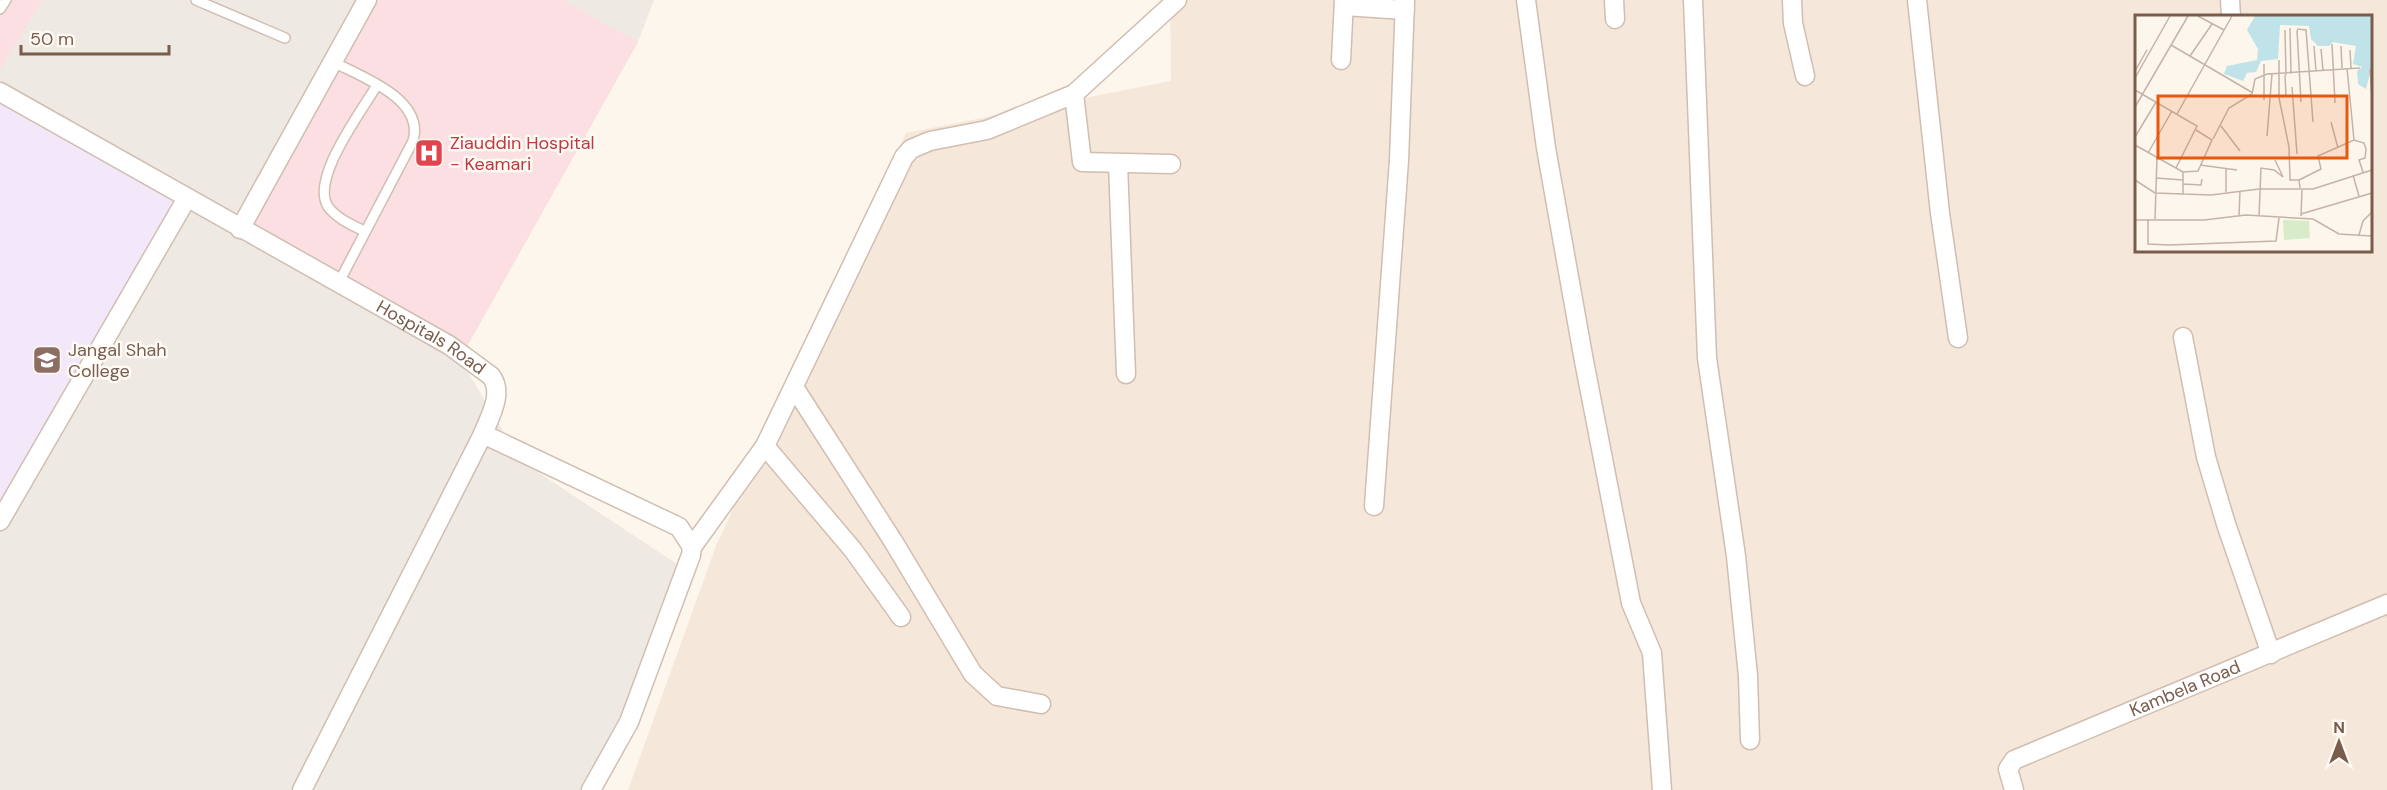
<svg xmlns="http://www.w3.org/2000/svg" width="2387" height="790" viewBox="0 0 2387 790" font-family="'DM Sans',sans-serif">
<rect width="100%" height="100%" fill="#fdf6ec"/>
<path fill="#f5e8da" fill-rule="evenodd" d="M1170 0H2387V790H628L716 546 906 133 1171 81ZM2136 16H2370V250H2136Z"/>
<path fill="#efe9e4" d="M0 0H654L638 42 460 359 521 461 692 574 592 790H0Z"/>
<path fill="#f3e8fa" d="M0 92 187 198 0 521Z"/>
<path fill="#fbdfe3" d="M0 0H42L0 70Z
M367 0H563L638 42 460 359 240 229Z"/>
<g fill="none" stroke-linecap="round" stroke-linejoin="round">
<g stroke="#d1beb0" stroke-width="12">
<path id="service" d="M196 0 285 38
M0 9 6 0
M333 62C362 77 425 99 413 141L338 284
M364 231C352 225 338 219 329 208 308 181 362 111 377 85"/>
</g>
<g stroke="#d1beb0" stroke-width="21">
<g id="minor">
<path d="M1526 0 1546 148 1584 361 1631 603 1652 653 1662 790"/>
<path d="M1614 0 1615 19"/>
<path d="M1693 0 1707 358 1736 556 1748 676 1750 740"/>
<path d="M1792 0 1793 23 1805 76"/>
<path d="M1917 0 1940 213 1958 338"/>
<path d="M2230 0 2231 16"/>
<path d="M1344 6 1405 10"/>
<path d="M1341 60 1344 0"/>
<path id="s1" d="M0 92 449 345 491 376C504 393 490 416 483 434L302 790"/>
<path d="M1074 94 1082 162 1171 164"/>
<path d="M1118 164 1126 374"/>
<path d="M240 229 367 0"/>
<path d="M2183 337 2206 457 2226 524 2271 654"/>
<path d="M794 387 893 541 973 674 997 696 1041 704"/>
<path d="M483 434 679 527 692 547 691 555 629 722 591 790"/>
<path d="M765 446 853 550 901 617"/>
<path d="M1374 506 1399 160 1405 0"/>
<path d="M0 521 187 198"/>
<path d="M692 547 765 446 904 157 911 149 930 141 987 130 1074 94 1177 0"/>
<path id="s2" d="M2014 790 2008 769 2014 760 2387 604"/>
</g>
</g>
<use href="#service" stroke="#fff" stroke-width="9"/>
<use href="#minor" stroke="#fff" stroke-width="18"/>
</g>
<defs>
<g id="hospital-square" transform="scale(1.5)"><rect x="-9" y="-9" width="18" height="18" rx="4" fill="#e0444e" stroke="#fffaf3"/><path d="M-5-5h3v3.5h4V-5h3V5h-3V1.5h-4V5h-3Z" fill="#fff"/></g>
<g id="school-square" transform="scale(1.5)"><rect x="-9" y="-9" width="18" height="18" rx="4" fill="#8d6e63" stroke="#fffaf3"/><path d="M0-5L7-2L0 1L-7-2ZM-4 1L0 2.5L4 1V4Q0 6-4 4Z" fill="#fff"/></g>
</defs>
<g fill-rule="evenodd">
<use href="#hospital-square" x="429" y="153"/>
<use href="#school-square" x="47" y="360"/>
</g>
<g text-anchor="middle" stroke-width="5" stroke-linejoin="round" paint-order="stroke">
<g font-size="18" fill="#be3a42" stroke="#fffaf3" text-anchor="start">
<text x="450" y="149">Ziauddin Hospital<tspan x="450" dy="21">- Keamari</tspan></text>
</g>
<g font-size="18" fill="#7a5c4d" stroke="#fffaf3">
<text dy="6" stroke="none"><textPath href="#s1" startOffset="496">Hospitals Road</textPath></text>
<text dy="6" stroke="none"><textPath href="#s2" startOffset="218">Kambela Road</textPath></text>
</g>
<g font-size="18" fill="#785e54" stroke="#fffaf3" text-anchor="start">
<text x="68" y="356">Jangal Shah<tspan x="68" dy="21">College</tspan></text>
</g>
</g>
<g transform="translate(2135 15)">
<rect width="237" height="237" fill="#fdf6ec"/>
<path d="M148 205 174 206 175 223 149 225Z" fill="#d8ecc9"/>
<path d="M120 1H237V50L231 74 223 69 222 56 227 52 218 49 221 31 198 27 194 31H183L176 24 174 11 145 10 143 44 126 46 121 57 112 58 108 66 89 59 92 51 122 45 123 34 112 15Z" fill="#bfe3e8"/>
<path fill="none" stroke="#c5b3a7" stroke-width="1.5" d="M63 1 89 15M155 13 156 59M162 14 171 15 178 107M150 15 151 60M162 15 166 87M197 29 200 88M36 30 118 78M179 31 181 56M206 31 207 53M186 34 188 55M215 35 216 53M55 41 77 9M144 45V83L154 132 155 165H164L165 173M129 49V85M212 53 219 125M235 54 237 83M0 56 12 35M150 60 151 82M0 63 35 1M157 72 162 139M0 75 62 111 41 153M0 92 53 1M42 99 97 1M196 107 203 133M86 111 105 136M132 121 137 59M0 122 21 87M78 124 94 93 117 79 120 64 132 59 225 53M0 130 48 157V179M13 138 37 96M65 150 102 155M91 154V177M48 157 63 156 77 125 61 115M218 160 224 181M21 163 48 165M0 165 20 178 76 180 124 174H178L237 155M164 165 186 154 183 141 219 125 229 128 231 134 230 143 224 145 228 157M48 169 66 170 67 164M166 199 237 178M104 201 105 176M124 201 126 153 139 155 148 162 140 145M166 201 167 175M13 204V229L34 230 141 226 144 203M20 204 22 143M0 205H69L111 200 178 204 204 219 237 221M224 220 228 206 237 197"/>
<path fill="#e8590c" fill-opacity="0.15" stroke="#e8590c" stroke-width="3" d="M23 81H212V143H23Z"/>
<rect width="237" height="237" fill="none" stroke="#7a5c4d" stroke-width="3"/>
</g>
<g transform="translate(2339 742)" stroke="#fffaf3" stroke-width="4.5" paint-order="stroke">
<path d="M0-4.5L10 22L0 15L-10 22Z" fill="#7a5c4d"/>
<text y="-9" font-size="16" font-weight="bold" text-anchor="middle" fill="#7a5c4d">N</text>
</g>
<path d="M21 45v9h148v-9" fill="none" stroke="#7a5c4d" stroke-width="3"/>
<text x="30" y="45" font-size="18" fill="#7a5c4d" stroke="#fffaf3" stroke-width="4.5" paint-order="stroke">50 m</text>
</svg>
